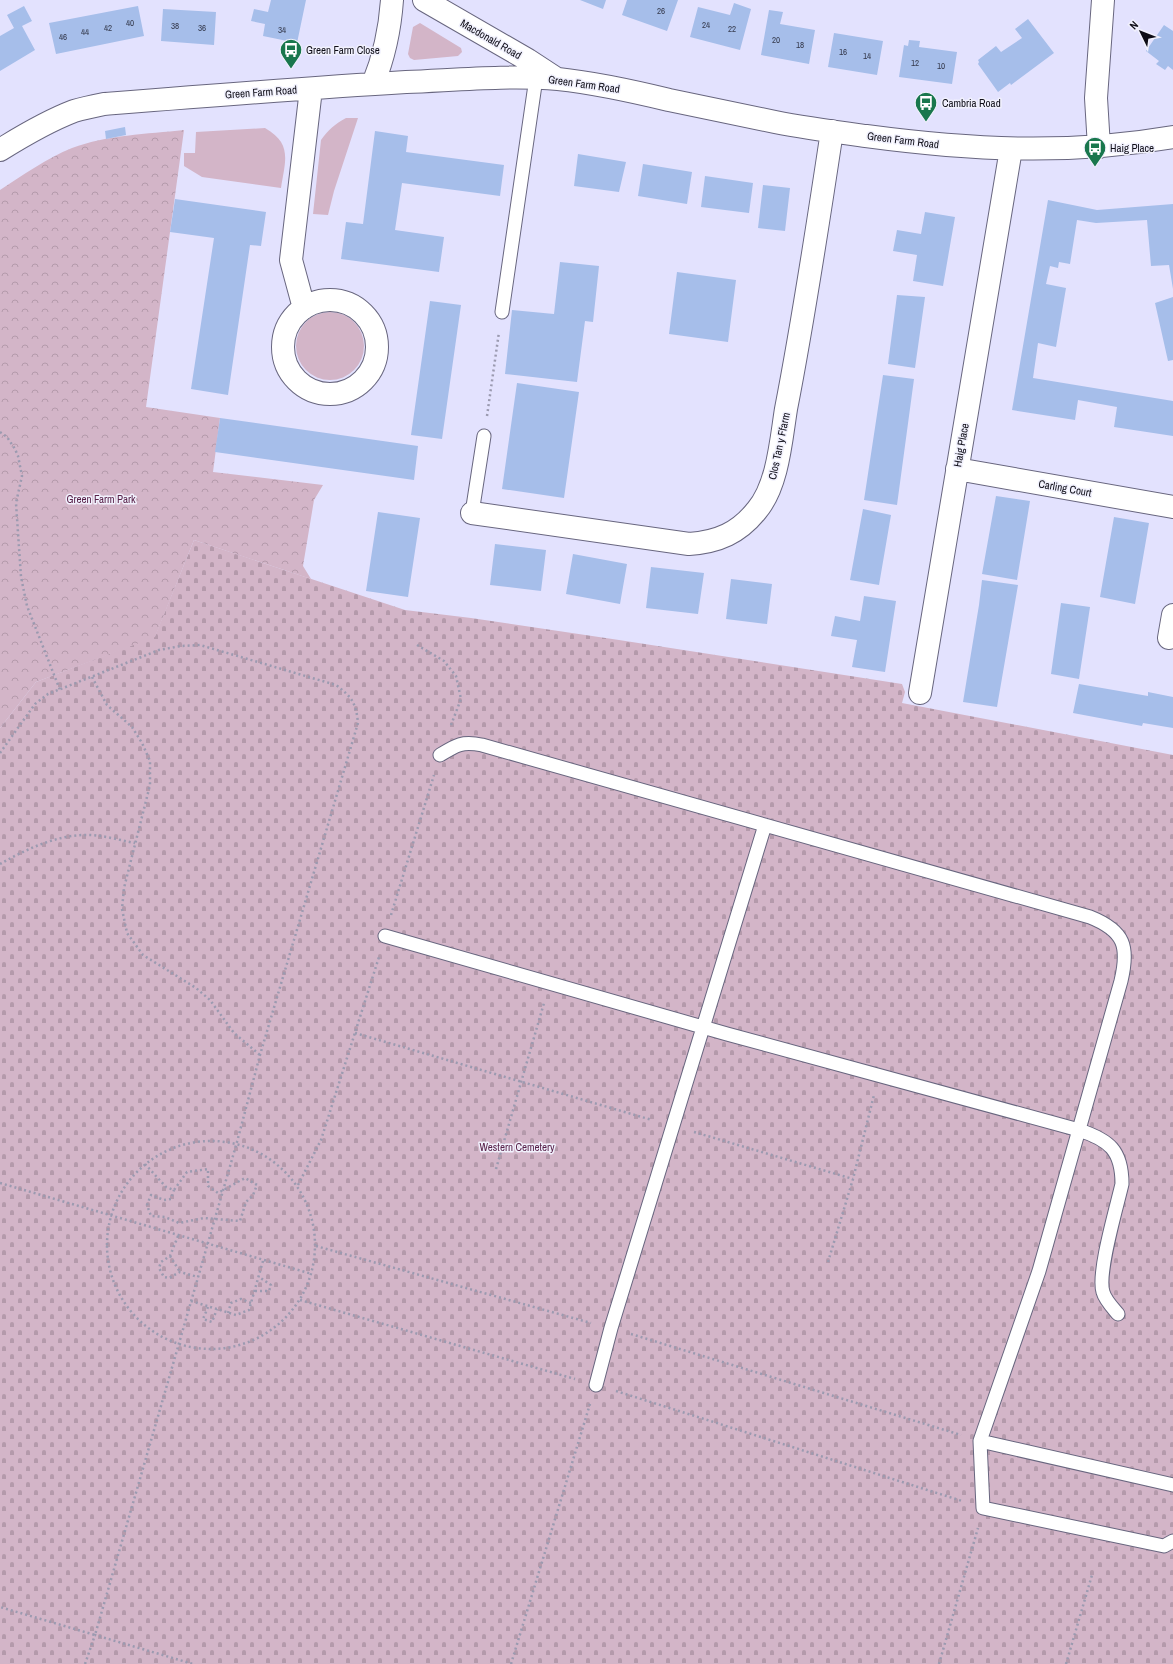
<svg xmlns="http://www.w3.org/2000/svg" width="1173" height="1664" viewBox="0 0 1173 1664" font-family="'Archivo Narrow',sans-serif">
<defs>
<pattern id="cemetery-stones" width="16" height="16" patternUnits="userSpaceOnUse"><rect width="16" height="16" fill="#d3b5c8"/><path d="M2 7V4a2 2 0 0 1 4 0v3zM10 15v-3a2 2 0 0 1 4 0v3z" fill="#b49aab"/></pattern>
<pattern id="park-crowns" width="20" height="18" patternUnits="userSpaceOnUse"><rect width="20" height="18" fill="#d3b5c8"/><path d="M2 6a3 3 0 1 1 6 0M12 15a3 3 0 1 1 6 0" fill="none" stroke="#b49aab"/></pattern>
</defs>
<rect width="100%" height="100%" fill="#e3e2fe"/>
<path fill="#d3b5c8" d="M420 23 461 48 462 52 458 56 414 60 410 58 408 54 413 27Z
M346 118H358L334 191 328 215 313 214 321 140C328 130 335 124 346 118Z
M265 128C293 144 285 161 281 188L202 177 184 166V153H195L196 132Z
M296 346a34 34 0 1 1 68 0a34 34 0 1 1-68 0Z"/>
<path fill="url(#cemetery-stones)" d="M194 540 405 610 471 618 619 640 902 684 905 692 902 703 1173 755V1664H0V728L36 682 155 636Z"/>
<path fill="url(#park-crowns)" d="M184 130 146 407 220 418 213 472 323 485 314 500 303 566 311 579 194 540 155 637 36 682 0 728V190C23 175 47 158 72 148 107 135 147 134 184 130Z"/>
<path fill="#a6beea" d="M271 0H306L297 43 263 36 265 24 251 21 254 9 268 12Z
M580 0H606L603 9Z
M627 0H678L667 31 622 15Z
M734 3 751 9 740 50 690 37 698 7 730 15Z
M24 6 32 21 22 26 35 50 0 71V36L14 28 7 15Z
M138 6 144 36 56 54 49 23Z
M163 9 216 12 214 45 161 41Z
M769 10 783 12 780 24 815 30 809 64 761 55Z
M1028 19 1054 53 1011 85 1010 83 998 92 978 64 979 62 978 60 996 46 1001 52 1022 38 1015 29Z
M1164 25 1173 31V70L1168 66 1165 70 1156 64 1159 61 1146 51Z
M834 33 883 41 877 75 828 67Z
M909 40 920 41 919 47 957 52 952 84 899 77 904 45 908 46Z
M125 127 126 135 106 139 105 131Z
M375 131 408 136 406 152 504 165 500 196 402 183 395 230 444 237 439 272 341 259 346 222 363 224Z
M578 154 626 162 619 192 574 186Z
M643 164 692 172 687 204 638 196Z
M705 176 753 183 749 213 701 207Z
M763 185 790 188 785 231 758 228Z
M175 199 266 212 261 246 250 245 228 395 191 389 214 238 170 232Z
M1048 200 1097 210 1173 204V289L1169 265 1151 266 1147 220 1096 223 1077 220 1070 264 1059 262 1058 268 1050 266 1046 284 1066 288 1056 347 1038 343 1033 378 1173 401V436L1114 427 1117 407 1078 400 1075 420 1012 410Z
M925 212 955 217 943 286 913 281 917 255 893 251 897 230 921 234Z
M560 262 599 266 593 322 585 321 577 382 505 374 512 310 554 314Z
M677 272 736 280 728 342 669 334Z
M897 295 925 297 915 368 888 364Z
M1173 297V360L1168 361 1155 303Z
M430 301 461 305 442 439 411 435Z
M883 375 914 379 897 505 864 500Z
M517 383 579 392 564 498 502 489Z
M220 418 418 446 414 480 215 452Z
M996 496 1030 501 1017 580 982 574Z
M863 509 891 515 879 585 850 580Z
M378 512 420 518 408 597 366 591Z
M1114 517 1149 523 1135 604 1100 597Z
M495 544 546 550 541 591 490 585Z
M573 554 627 564 620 604 566 594Z
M651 567 704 573 698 614 646 608Z
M731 579 772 584 767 624 726 619Z
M982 580 1018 585 997 707 963 702 979 605Z
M864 596 896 601 885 672 852 667 857 640 831 636 835 616 860 621Z
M1061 603 1090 607 1079 679 1051 674Z
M1079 684 1148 696V692L1173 697V728L1143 723 1142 726 1073 713Z"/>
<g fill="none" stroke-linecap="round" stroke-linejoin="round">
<g stroke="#68667f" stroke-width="15">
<path id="lane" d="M502 312 536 78
M472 513 484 436
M440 755C456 745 462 741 482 745L1090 917C1125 931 1129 947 1121 981L1039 1271 980 1441 983 1508 1164 1546 1173 1541
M385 936 727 1034 1079 1130C1109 1140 1122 1150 1122 1184 1117 1206 1097 1273 1103 1292 1105 1300 1113 1308 1118 1314
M596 1385 611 1328 765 825
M980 1441 1173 1485"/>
</g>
<g stroke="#68667f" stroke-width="24">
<path id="street" d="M424 0 528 60 557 79
M373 84C384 57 390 29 392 0
M1099 147 1096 98 1103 0
M0 150C24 135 48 121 74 111 84 108 94 106 104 104 205 96 305 88 406 82 456 80 507 75 558 79 595 83 632 91 669 100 704 107 740 115 775 122 805 128 836 132 866 136 971 150 1068 155 1173 137
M283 347a47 47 0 1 1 94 0a47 47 0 1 1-94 0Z
M304 308 291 260 311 89
M957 469 1173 507
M472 513 689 544C718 542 739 533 757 510 778 485 781 440 786 409 804 317 818 224 832 131
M1169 638 1173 615
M920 693 1011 149"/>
</g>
<path stroke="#9b9ab0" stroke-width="2.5" stroke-dasharray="2 3" stroke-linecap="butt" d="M487 416 499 332
M0 432 7 437 15 449 18 456 22 476 16 503 21 577 27 606 60 690
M417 645 444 661 456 676 461 699 451 725
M92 677 107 705 132 727 142 743 150 761V785L124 888 122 909 127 933 143 955 196 988 210 1000 234 1033 260 1055
M0 753 35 704 48 694 159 650 181 646 200 645 336 685C352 697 356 703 358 723L260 1055 237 1142 95 1635 0 1607
M0 864C25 850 54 836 83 835 100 834 118 840 135 843
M391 915 434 775
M355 1033 652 1120
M694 1132 853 1179
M107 1245a104 104 0 1 1 208 0a104 104 0 1 1-208 0Z
M145 1164 166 1187 174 1190 187 1172 208 1169V1186L218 1193 245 1178 257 1185 253 1195 246 1202 240 1221 204 1218 179 1223 165 1217 151 1216 147 1205 151 1195 164 1200 171 1199 174 1190
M496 1169 544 1003
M0 1183 312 1274
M298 1185 321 1140 379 957
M178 1236 170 1256 161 1262 159 1268 164 1277 169 1278 180 1272 198 1277
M316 1246 591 1323
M170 1256 180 1272
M828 1262 853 1179 874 1095
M255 1291H269L271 1285 259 1277
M300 1300 575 1379
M191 1301 236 1315 249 1310 263 1261
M208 1307 203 1319 212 1322 217 1309
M228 1313 231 1303 241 1299 251 1303
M631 1334 961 1435
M616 1391 962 1501
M85 1664 95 1635 193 1664
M511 1664 590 1404
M939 1664 978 1528
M1066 1664 1092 1575"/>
<use href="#lane" stroke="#fff" stroke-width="13"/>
<use href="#street" stroke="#fff" stroke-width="22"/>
</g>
<defs>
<g id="bus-pin" transform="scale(1.15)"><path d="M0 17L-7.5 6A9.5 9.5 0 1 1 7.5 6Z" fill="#19774d" stroke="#f1f1fd"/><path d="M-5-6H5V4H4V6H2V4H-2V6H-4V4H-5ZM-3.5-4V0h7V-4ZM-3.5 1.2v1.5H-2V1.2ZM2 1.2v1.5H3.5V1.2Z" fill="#fff"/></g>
</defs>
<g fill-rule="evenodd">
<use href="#bus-pin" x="291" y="50"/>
<use href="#bus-pin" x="926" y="103"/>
<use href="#bus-pin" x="1095" y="148"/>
</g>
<g text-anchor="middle" stroke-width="3" stroke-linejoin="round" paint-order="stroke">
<g font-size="9" fill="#34394c">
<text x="661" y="14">26</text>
<text x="130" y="26">40</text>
<text x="706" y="28">24</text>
<text x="175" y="29">38</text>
<text x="108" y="31">42</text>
<text x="202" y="31">36</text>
<text x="732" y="32">22</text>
<text x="282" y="33">34</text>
<text x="85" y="35">44</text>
<text x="63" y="40">46</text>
<text x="776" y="43">20</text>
<text x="800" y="48">18</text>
<text x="843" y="55">16</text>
<text x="867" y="59">14</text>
<text x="915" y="66">12</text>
<text x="941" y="69">10</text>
</g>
<g font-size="11" fill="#0e0d17" stroke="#f1f1fd">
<text transform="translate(491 39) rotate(30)" y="4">Macdonald Road</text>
<text transform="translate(584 84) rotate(8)" y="4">Green Farm Road</text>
<text transform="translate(261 92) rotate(-4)" y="4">Green Farm Road</text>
<text transform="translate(903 140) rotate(7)" y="4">Green Farm Road</text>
<text transform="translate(961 445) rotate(-80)" y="4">Haig Place</text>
<text transform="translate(779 446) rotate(-78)" y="4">Clos Tan y Ffarm</text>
<text transform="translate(1065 488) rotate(10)" y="4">Carling Court</text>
</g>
<g font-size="11" fill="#0e0d17" stroke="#f1f1fd" text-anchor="start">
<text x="306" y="54">Green Farm Close</text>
<text x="942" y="107">Cambria Road</text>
<text x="1110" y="152">Haig Place</text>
</g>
<g font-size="11" fill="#582149" stroke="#f1f1fd">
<text x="101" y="503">Green Farm Park</text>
<text x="517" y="1151">Western Cemetery</text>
</g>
</g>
<g transform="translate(1141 32) rotate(313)" stroke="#f1f1fd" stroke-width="3" paint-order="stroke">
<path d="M0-3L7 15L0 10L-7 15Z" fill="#0e0d17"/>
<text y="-6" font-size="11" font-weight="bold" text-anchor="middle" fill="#0e0d17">N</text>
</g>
</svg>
